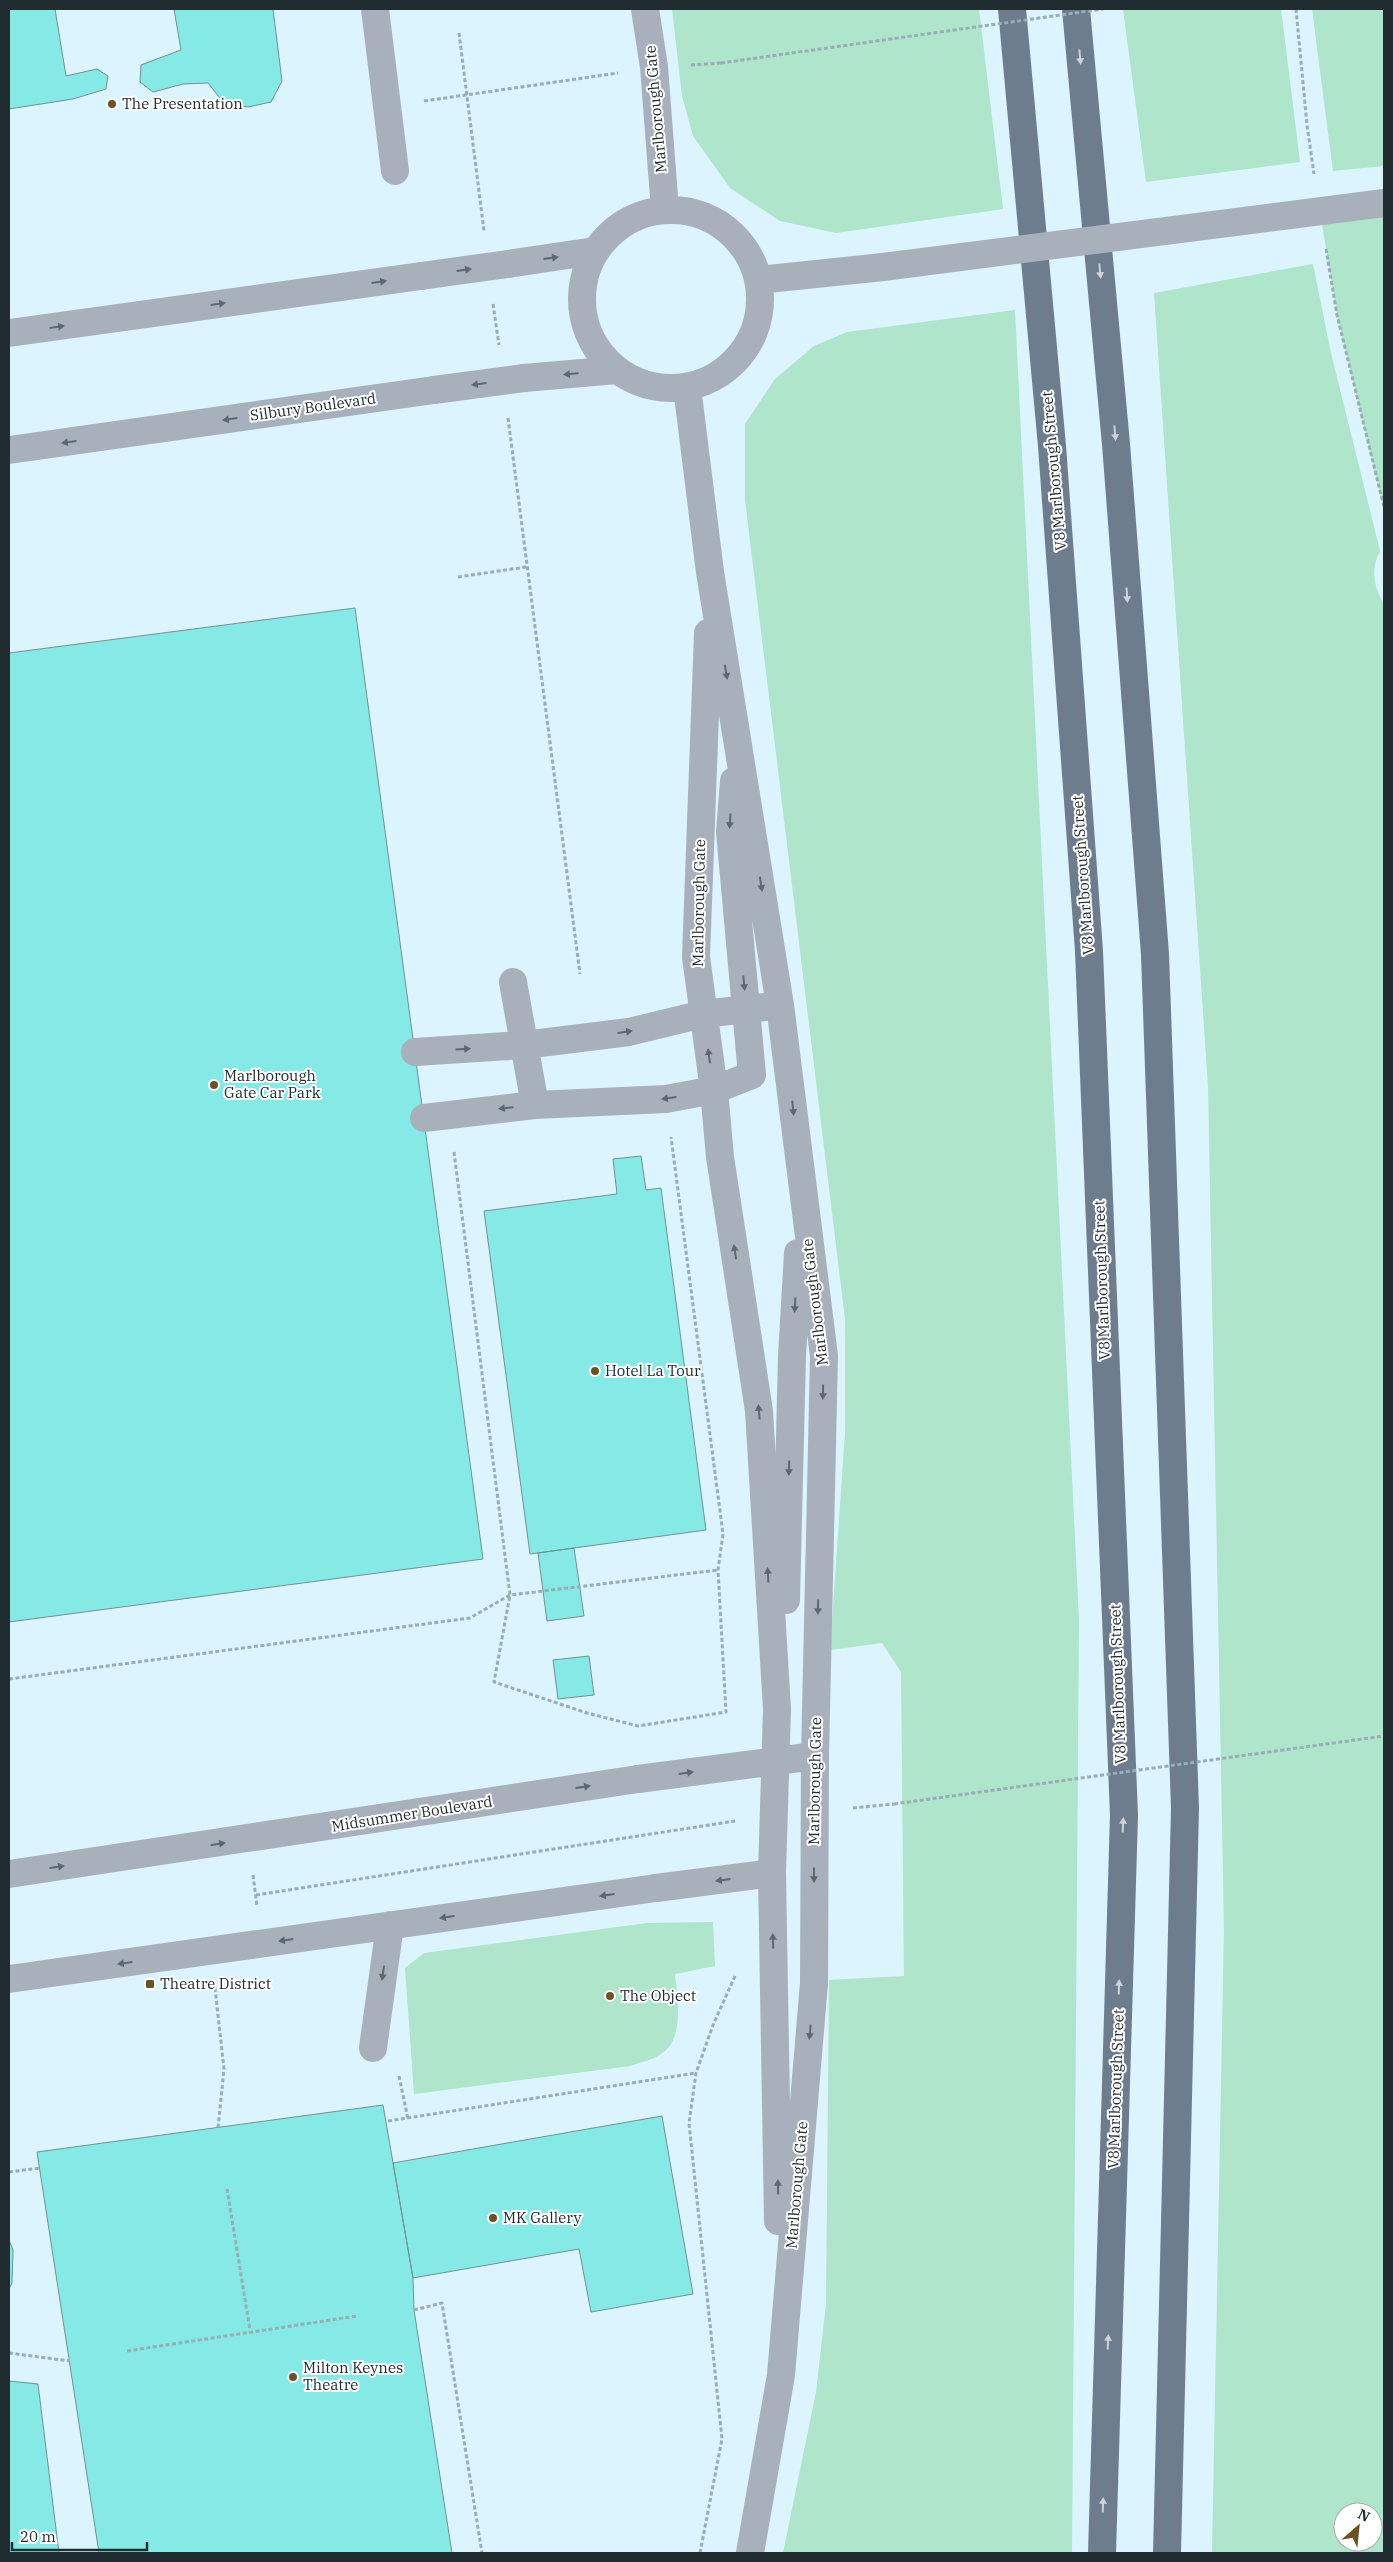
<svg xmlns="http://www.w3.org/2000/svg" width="1393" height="2562" viewBox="0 0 1393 2562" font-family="'IBM Plex Serif',serif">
<rect width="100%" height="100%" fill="#dbf4fe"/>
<path fill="#aee5cb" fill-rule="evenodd" d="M672 9H979L1003 209 836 233 780 221 730 188 693 136 682 96Z
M1123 9H1281L1300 162 1146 182Z
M1312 9H1384V166L1333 171Z
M1384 203V510L1337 315 1320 212Z
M1313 264 1331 353 1380 551C1370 570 1374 586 1384 605V2553H1212L1224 1929 1208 1086 1154 293ZM1343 2512H1373V2542H1343Z
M1015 310 1079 1620 1072 2553H783L816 2392 826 2304 829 1980 904 1976 901 1672 882 1643 830 1650 845 1433V1319L745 500V424L775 379 814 346 847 332Z
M713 1922 715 1966 675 1974C677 1995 684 2033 666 2050 657 2059 642 2062 630 2066L414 2094 405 1968 424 1953 647 1923Z"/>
<path fill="#85eae6" stroke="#719290" d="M9 9H55L66 76 97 69 108 76 106 89 73 99 9 109Z
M174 9H273L282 81 271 102 248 107 224 103 208 83 183 84 153 92 140 82 141 65 181 50Z
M355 608 483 1559 9 1622V653Z
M641 1156 646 1190 661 1188 706 1530 530 1554 484 1211 617 1194 613 1159Z
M574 1548 584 1616 547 1621 538 1553Z
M589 1656 594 1695 558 1699 553 1660Z
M383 2105 413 2278 414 2310 452 2553H99L37 2152Z
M662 2116 693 2294 591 2312 579 2249 413 2278 393 2163Z
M9 2240 13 2250 12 2283 9 2289Z
M9 2381 38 2384 59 2553H9Z"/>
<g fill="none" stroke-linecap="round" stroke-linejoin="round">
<path stroke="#98adb4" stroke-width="3" stroke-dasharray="4 2.5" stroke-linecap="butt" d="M1296 9 1307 125 1314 174
M459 33 484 231
M691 65 721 63
M424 101 618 73
M1326 249 1337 315 1384 507
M493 304 499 345
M508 418 580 974
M458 577 526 567
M454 1152 510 1595 494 1682 587 1713 638 1726 726 1712 718 1570 723 1534 671 1137
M9 1679 470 1618 510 1595 718 1570
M853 1808 894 1804
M253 1875 257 1906
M256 1895 735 1821
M215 1988 224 2069 218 2128
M399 2076 408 2119
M388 2121 696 2073
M9 2172 40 2168
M227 2189 250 2330
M414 2310 442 2303 482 2553
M127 2351 357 2316
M9 2353 70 2361
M700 2553 722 2439 689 2123 696 2073 713 2025 735 1976"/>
<path stroke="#a8b1bb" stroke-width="28" d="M375 9 395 171
M645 9 654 67 665 210
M582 299a89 89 0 1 1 178 0a89 89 0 1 1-178 0Z
M508 264 595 251
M758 280 883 267
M9 333 421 276
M524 378 617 370
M687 387 710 572 780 1005 824 1356 815 1756
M9 450 434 390
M708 633 696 957 714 1090 720 1157 759 1411 777 1709
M513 982 535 1105
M415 1052 524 1045 629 1032 703 1014 765 1007
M424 1118 535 1105 666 1099 714 1090 752 1075 730 832 734 781
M786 1600 792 1356 798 1253
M9 1874 638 1779
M9 1979 656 1888
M774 1990 778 2221
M373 2048 390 1925
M750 2553 781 2375 814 1983"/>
<path stroke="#6e7d8e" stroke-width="28" d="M1012 9 1052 446 1089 951 1124 1815 1102 2553
M1076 9 1116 444 1155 954 1185 1808 1167 2553"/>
<path stroke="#98adb4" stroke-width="3" stroke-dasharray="4 2.5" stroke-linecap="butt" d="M721 63 1103 9
M894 1804 1384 1736"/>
<path stroke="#a8b1bb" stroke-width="28" d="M883 267 1384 203
M421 276 508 264
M434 390 524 378
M638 1779 815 1756 814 1983
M656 1888 772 1873
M774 1990 772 1873 777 1709"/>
</g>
<defs><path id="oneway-solid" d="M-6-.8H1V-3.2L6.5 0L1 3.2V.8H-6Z" transform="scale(1.25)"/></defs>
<g fill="#ccd2d7">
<use href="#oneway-solid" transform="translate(1080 57) rotate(85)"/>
<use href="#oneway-solid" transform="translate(1100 271) rotate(85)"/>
<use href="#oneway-solid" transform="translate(1115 433) rotate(85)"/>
<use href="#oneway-solid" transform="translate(1127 595) rotate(86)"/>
<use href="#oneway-solid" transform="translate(1123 1825) rotate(-88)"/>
<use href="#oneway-solid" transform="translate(1119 1987) rotate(-88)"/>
<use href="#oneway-solid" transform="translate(1108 2342) rotate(-88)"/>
<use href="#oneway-solid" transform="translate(1103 2505) rotate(-88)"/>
</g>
<g fill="#5d686f">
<use href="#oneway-solid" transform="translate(551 258) rotate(-8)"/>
<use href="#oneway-solid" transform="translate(464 270) rotate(-8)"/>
<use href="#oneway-solid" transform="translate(379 282) rotate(-8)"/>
<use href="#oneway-solid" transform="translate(218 304) rotate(-8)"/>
<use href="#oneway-solid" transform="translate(57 327) rotate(-8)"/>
<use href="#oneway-solid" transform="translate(571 374) rotate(175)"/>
<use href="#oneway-solid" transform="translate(479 384) rotate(173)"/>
<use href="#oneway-solid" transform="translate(230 419) rotate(172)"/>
<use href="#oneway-solid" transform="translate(69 442) rotate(172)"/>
<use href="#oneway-solid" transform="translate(726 672) rotate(81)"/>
<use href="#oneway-solid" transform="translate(730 821) rotate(94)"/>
<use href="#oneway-solid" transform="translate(761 884) rotate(81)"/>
<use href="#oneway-solid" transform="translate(744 983) rotate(85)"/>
<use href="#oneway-solid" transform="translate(625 1032) rotate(-8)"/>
<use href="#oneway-solid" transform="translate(463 1049) rotate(-3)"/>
<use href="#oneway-solid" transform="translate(709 1056) rotate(-98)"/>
<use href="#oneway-solid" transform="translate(669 1098) rotate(172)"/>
<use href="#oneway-solid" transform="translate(506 1108) rotate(174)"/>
<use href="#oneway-solid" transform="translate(793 1108) rotate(84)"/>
<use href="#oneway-solid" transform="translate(735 1252) rotate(-99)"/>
<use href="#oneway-solid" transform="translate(795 1305) rotate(93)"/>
<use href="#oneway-solid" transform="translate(823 1392) rotate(91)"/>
<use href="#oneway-solid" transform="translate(759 1412) rotate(-95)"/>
<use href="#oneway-solid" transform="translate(789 1468) rotate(91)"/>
<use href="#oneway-solid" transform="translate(768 1575) rotate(-93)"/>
<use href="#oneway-solid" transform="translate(818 1607) rotate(91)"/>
<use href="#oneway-solid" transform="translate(686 1773) rotate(-8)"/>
<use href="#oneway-solid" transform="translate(583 1787) rotate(-8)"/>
<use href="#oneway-solid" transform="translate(218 1844) rotate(-9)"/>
<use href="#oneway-solid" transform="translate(57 1867) rotate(-8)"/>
<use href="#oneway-solid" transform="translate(814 1875) rotate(90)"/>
<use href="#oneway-solid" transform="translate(723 1880) rotate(173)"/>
<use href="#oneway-solid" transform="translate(607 1895) rotate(172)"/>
<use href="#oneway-solid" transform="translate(447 1917) rotate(172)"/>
<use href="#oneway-solid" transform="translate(286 1940) rotate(172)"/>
<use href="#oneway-solid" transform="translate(773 1941) rotate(-91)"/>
<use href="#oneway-solid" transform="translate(125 1963) rotate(172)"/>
<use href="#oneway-solid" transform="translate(383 1973) rotate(98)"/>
<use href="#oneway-solid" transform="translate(810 2032) rotate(95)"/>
<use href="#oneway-solid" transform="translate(778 2187) rotate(-91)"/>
</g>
<g fill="#6c5123" stroke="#fff" stroke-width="2">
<circle cx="112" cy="104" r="5"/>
<circle cx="214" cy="1085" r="5"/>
<circle cx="595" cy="1371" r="5"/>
<rect x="145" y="1979" width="10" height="10" rx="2.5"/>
<circle cx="610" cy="1996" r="5"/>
<circle cx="493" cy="2218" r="5"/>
<circle cx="293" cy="2377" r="5"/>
</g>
<g text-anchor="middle" stroke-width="4" stroke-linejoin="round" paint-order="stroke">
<g font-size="15" fill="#202c30" stroke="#fff" text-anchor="start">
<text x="122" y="109">The Presentation</text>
<text x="224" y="1081">Marlborough<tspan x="224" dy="17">Gate Car Park</tspan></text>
<text x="605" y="1376">Hotel La Tour</text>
<text x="160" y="1989">Theatre District</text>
<text x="620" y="2001">The Object</text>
<text x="503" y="2223">MK Gallery</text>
<text x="303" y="2373">Milton Keynes<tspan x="303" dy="17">Theatre</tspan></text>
</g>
<g font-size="15" fill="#202c30" stroke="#fff">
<text transform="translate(656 109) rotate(-95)" y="5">Marlborough Gate</text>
<text transform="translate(313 407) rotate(-8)" y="5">Silbury Boulevard</text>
<text transform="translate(1054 471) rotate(-95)" y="5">V8 Marlborough Street</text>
<text transform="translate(1083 875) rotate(-94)" y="5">V8 Marlborough Street</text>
<text transform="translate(699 903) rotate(-89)" y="5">Marlborough Gate</text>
<text transform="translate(1102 1280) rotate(-92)" y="5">V8 Marlborough Street</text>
<text transform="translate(815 1302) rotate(-97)" y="5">Marlborough Gate</text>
<text transform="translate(1118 1684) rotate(-92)" y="5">V8 Marlborough Street</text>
<text transform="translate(815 1781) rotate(-89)" y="5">Marlborough Gate</text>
<text transform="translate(412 1814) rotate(-9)" y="5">Midsummer Boulevard</text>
<text transform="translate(1116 2089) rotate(-88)" y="5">V8 Marlborough Street</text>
<text transform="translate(797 2185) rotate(-85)" y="5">Marlborough Gate</text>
</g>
</g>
<rect width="1393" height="2562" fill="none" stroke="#202c30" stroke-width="20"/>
<g transform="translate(1358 2527) rotate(27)"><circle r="24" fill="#ffffff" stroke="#a6abac"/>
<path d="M0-4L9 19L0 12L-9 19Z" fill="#6c5123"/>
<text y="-8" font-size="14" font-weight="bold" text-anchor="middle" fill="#202c30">N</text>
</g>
<path d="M12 2542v8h135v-8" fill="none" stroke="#202c30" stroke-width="2.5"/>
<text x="20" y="2542" font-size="15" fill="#202c30" stroke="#ffffff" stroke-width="4" paint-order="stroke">20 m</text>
</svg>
